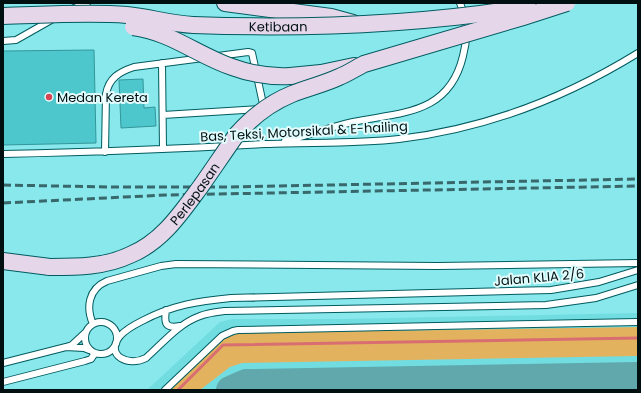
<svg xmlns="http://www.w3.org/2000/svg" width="641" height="393" viewBox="0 0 641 393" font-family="Poppins,sans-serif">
<rect width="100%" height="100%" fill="#88e8ec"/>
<path fill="#71dde1" d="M638 313V390H147L220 322 233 319H345Z"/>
<path fill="#e3b25f" d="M638 327V356L242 363 230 367 200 390H170L224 339 238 333Z"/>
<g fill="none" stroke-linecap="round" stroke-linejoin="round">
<path stroke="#d96e72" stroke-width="3" d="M178 390 223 345 638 338"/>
<path stroke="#60a8ac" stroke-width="28" d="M230 390 246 383H254L638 376"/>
</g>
<path fill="#4dc7cc" stroke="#32979c" d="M94 50 96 143 3 145V51Z
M143 79 144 108 155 107 156 126 121 128 119 80Z"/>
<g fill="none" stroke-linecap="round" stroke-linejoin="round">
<g stroke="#015b5f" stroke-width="8">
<path id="lane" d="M74 8 87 3
M3 41 16 40 53 19
M162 63 163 149
M163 115 259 109 263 107V104L252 53 248 52 218 56
M285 141C308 136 330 127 353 122 401 112 449 115 463 56 468 38 467 20 460 3
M105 152 106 94C109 78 119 72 134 67L203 58
M3 154C90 152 178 149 265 144 310 142 355 144 399 139 484 129 565 98 638 53
M638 270 599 282 551 290 231 298C199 301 172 305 142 321 134 325 126 329 120 336 104 356 129 367 146 358 163 343 178 324 200 316 207 313 216 312 224 311L546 305 596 298 638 285
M166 310C164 323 165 329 180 326
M85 338a16 16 0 1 1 32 0a16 16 0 1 1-32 0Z
M93 324C86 308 88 289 107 281L161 266 176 264 437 266 638 263
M86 332 72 345 66 347 84 348 89 350
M3 363 66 347
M3 382 85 361 91 359 95 353
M165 390 222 336 233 331 238 330 638 322"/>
</g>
<g stroke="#015b5f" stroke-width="18">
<path id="secondary" d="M225 3 331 17 353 23
M290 76 321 73 354 66
M3 261 50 267"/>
</g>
<use href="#lane" stroke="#fff" stroke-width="6"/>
<use href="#secondary" stroke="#e6d6ea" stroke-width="16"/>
<path stroke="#38686b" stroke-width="3" stroke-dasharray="8 4" stroke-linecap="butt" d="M3 185 108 187H227L638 179
M3 203 166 195 638 186"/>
<g stroke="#015b5f" stroke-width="18" stroke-linecap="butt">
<g id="secondary-bridge">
<path id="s1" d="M3 16C43 15 87 12 127 15 149 17 170 24 193 25 305 29 417 25 528 7"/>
<path d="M133 27C171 32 197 55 232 67 251 74 270 77 290 76"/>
<path id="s2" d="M50 267C77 267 105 267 130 255 162 242 181 213 201 186 213 169 225 151 237 134 253 116 270 103 292 94 307 88 324 84 339 77 347 74 356 68 364 64L523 17 567 3"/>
</g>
</g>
<use href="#secondary-bridge" stroke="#e6d6ea" stroke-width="16"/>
</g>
<circle fill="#d54553" stroke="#e2fcfd" stroke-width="1.5" cx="49" cy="97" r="4"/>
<g text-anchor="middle" stroke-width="4" stroke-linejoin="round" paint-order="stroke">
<g font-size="13" fill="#001011" stroke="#e2fcfd">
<text dy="5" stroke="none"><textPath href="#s1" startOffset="276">Ketibaan</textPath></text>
<text transform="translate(304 131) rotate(-3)" y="5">Bas, Teksi, Motorsikal &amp; E-hailing</text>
<text dy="5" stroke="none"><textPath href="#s2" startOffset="172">Perlepasan</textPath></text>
<text transform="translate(539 277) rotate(-5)" y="5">Jalan KLIA 2/6</text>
</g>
<g font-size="13" fill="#001011" stroke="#e2fcfd" text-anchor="start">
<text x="57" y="102">Medan Kereta</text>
</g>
</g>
<rect width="641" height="393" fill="none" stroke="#001011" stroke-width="8"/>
</svg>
